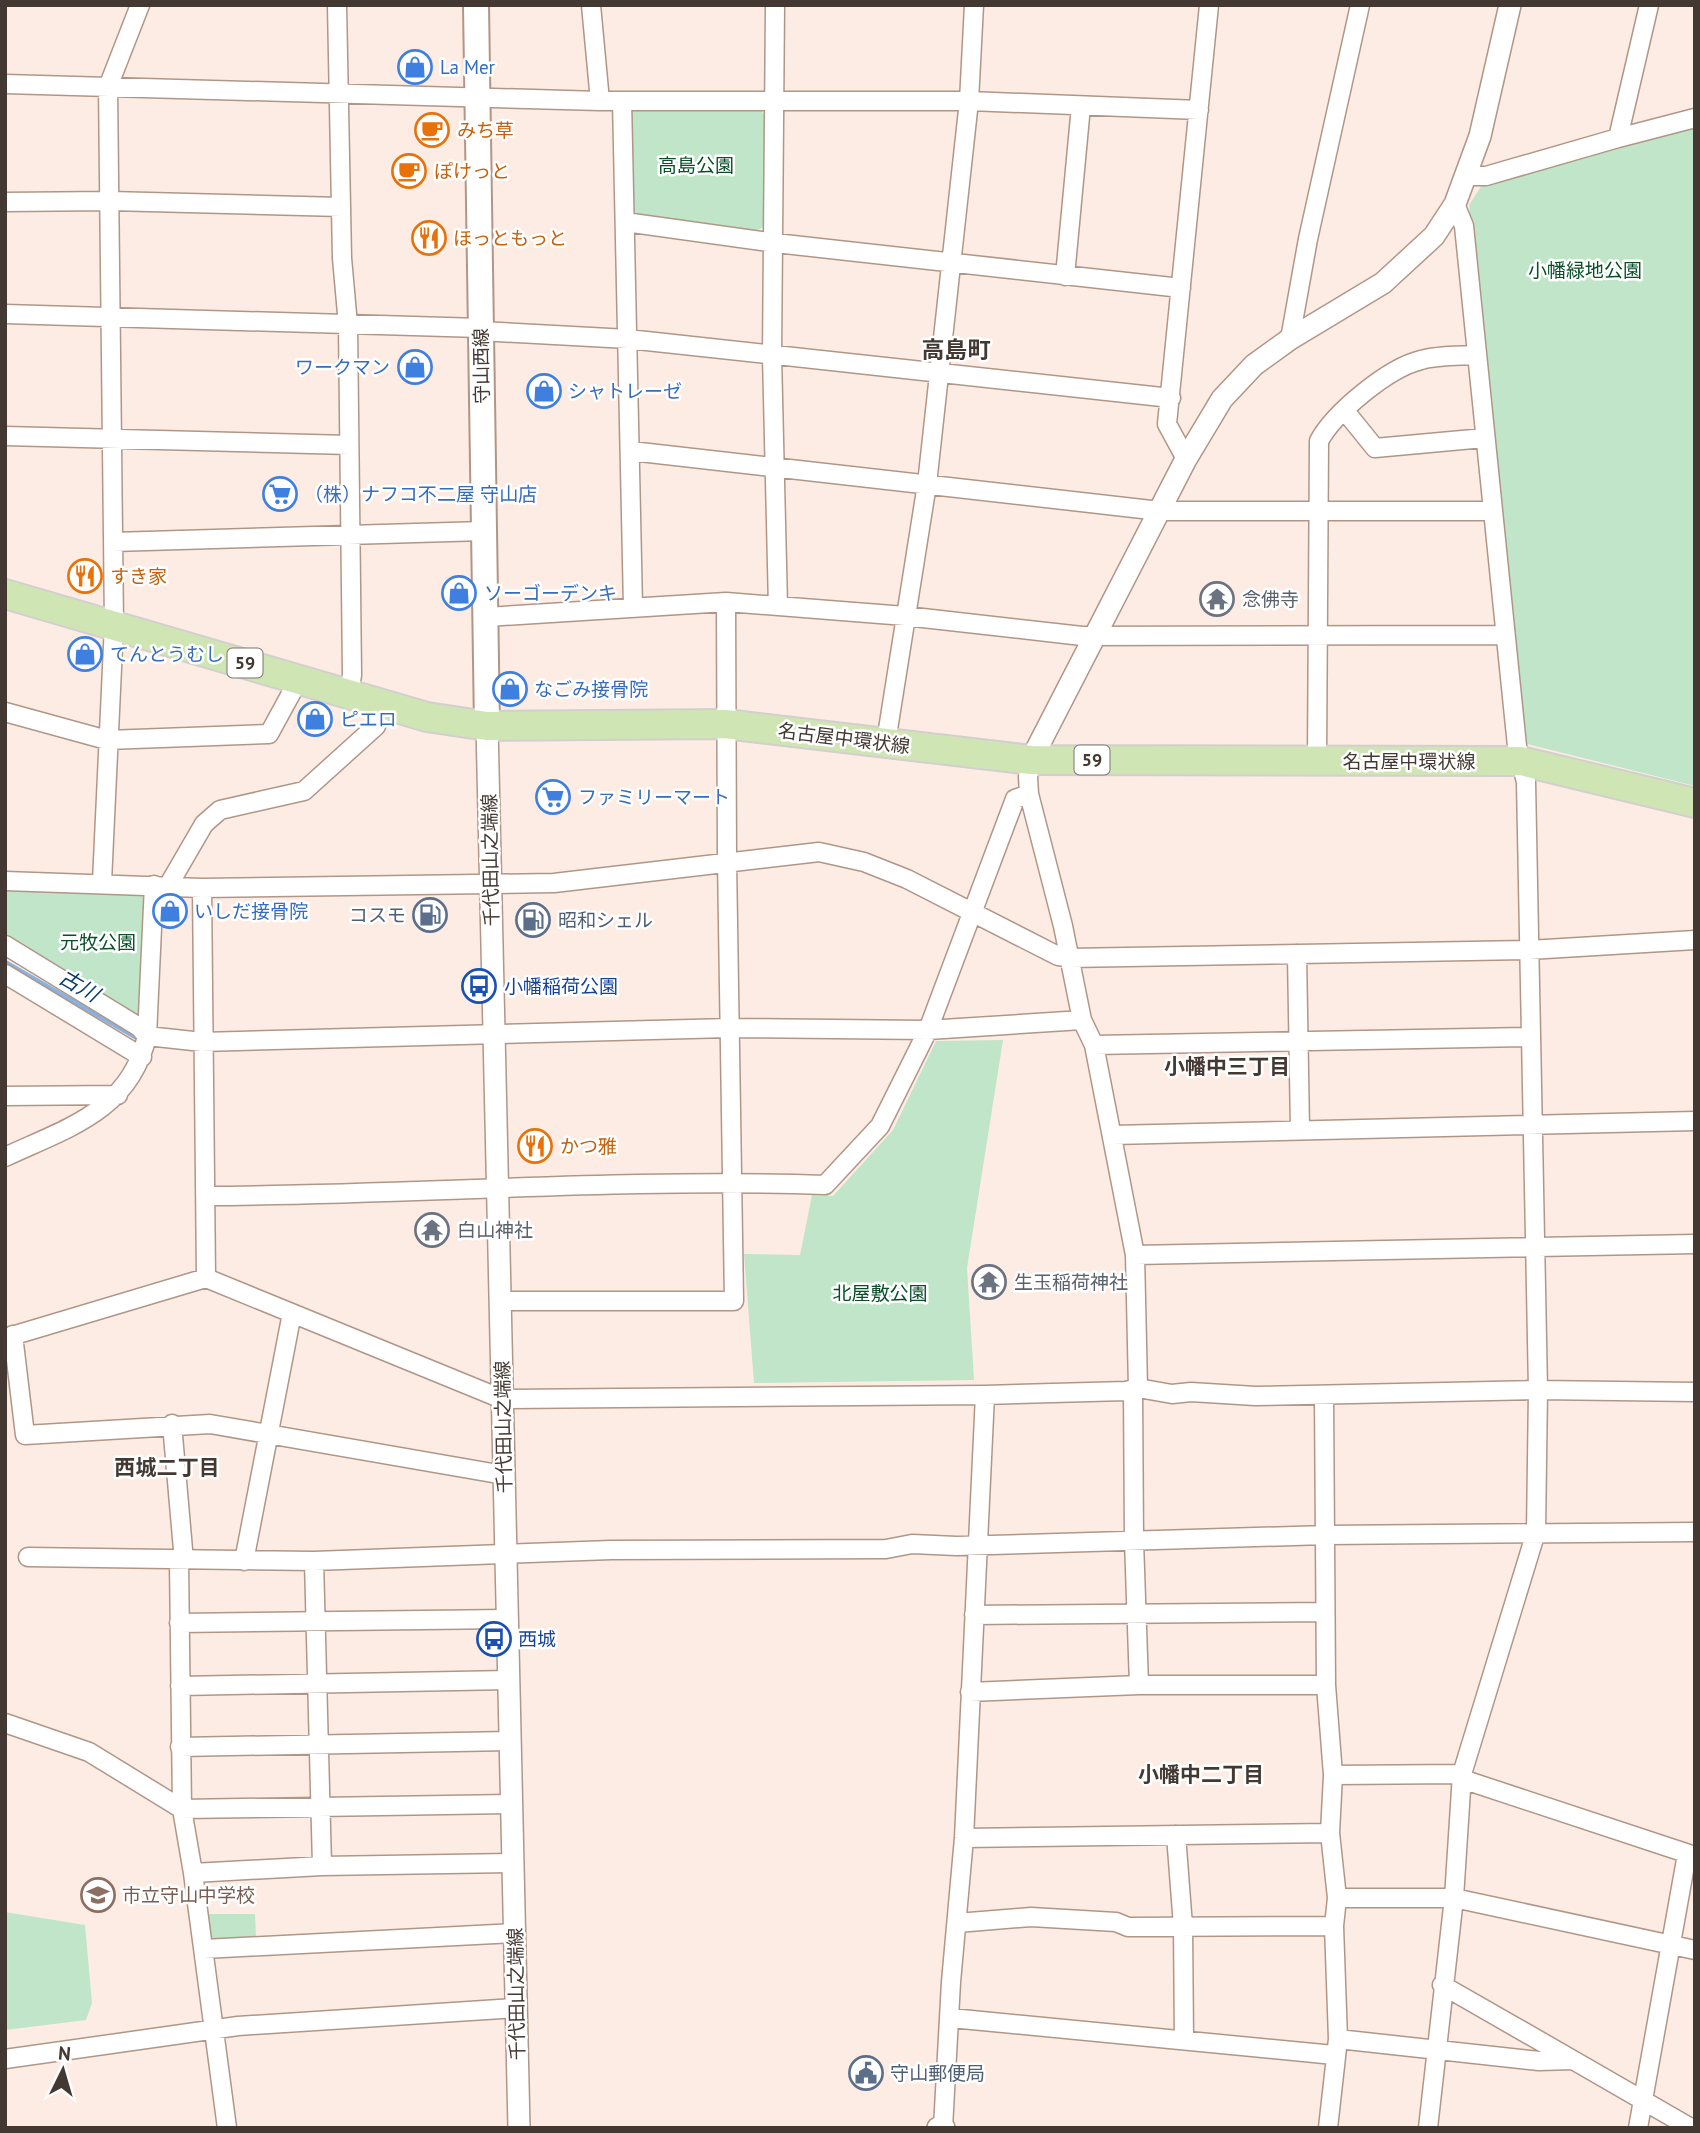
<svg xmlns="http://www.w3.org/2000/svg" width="1700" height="2133" viewBox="0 0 1700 2133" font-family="'PT Sans','Noto Sans JP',sans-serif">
<rect width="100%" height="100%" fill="#fdece3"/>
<path fill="#c0e5c9" d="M634 106 759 109 766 116 764 226 757 231 638 217 632 211 629 112Z
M1695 126V786L1523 743 1469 205 1482 185Z
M5 890 149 895 142 1022 5 941Z
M1003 1040 967 1268 974 1380 754 1383 744 1254 800 1255 812 1195 833 1196 893 1130 936 1041Z
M5 1912 85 1925 92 2003 86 2020 5 2030Z
M207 1914H255L256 1938 212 1941Z"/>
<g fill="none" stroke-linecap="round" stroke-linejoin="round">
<path stroke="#85b3e4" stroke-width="4.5" d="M5 962 137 1038"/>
<g stroke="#b09688" stroke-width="21">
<path id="minor" d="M337 5 342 258 348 325 352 675 349 694
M591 5 600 101
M775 5 772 356 778 606
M5 84 600 101H969L1199 110
M622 101 633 607
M1618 138 1695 118
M1466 176H1486L1618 138 1649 5
M5 202 110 201 341 207
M625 222 775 243 1181 288
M1065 276 1081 106
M5 314 480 328
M480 331 628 339 1171 398
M1290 339 1308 239 1360 5
M1345 411 1375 448 1484 438
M5 436 349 445
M631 451 1160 511H1492
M1186 459 1167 424 1209 5
M113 542 484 531
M486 617 726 602 905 616 1082 636 1505 635
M5 712 107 740 269 734 299 679
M886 742 927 484 969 101 974 5
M1031 760 1028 777 1029 794 1063 926 1082 1020 1094 1045 1135 1255 1138 1388
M1317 761 1319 441C1334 413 1388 368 1421 360 1438 355 1458 356 1476 355
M5 881 202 888 554 883 819 852 864 862 907 879 1058 956 1069 958 1529 950 1695 940
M102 882 114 625 108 87 140 5
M168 886 204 824 220 810 304 791 376 726 384 704
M202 888 206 1278
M5 945 139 1027 147 1036 202 1042 729 1028 928 1030 1082 1020
M1297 954 1300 1130
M5 974 142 1057
M1094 1045 1531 1037
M5 1096 118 1095
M1113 1135 1695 1121
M5 1157C67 1128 130 1111 147 1036L154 885
M206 1196C412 1195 619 1178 825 1185L880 1126 928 1030 1015 799 1029 794
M1135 1255 1695 1244
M500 1301H734L727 860 726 602
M13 1335 25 1435 210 1424 504 1475
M5 1338 206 1278 502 1399 985 1395 1126 1391 1138 1388 1172 1394 1191 1392 1255 1396 1538 1390 1695 1392
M1133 1389 1134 1541 1139 1685
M1324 1396 1326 1685 1333 1775 1330 1833 1337 1898 1334 1926 1338 2039 1328 2128
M172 1424 184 1561
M28 1557 314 1561 611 1550 886 1549 912 1544 956 1546 1325 1535 1695 1532
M179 1561 182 1809 193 1873 227 2128
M244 1561 292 1313
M314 1561 322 1866
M974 1615 1325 1612
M179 1623 507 1619
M180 1686 509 1680
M970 1692 1139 1685H1326
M5 1723 89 1752 182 1809 511 1804
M180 1747 510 1741
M1333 1775 1462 1774
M1462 1779 1695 1856
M1176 1835 1183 1926 1184 2040
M964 1838 1330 1833
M193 1873 322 1866 513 1863
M1337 1898H1454L1695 1950
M957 1923 1031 1917 1116 1922 1128 1927 1334 1926
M204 1949 514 1933
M1442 1985 1573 2060
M951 2018 1334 2055
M1338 2039 1539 2061 1573 2060 1691 2128
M5 2059 238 2026 516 2008
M943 2128 951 1982 964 1838 985 1395
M1428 2128 1454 1898 1462 1774 1536 1532 1538 1390 1526 782 1517 746 1464 226 1455 204
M1638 2128 1687 1854"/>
</g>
<g stroke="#b09688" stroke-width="24">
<path id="tertiary" d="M487 726 519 2128
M1031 760 1186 459 1222 399 1254 365 1290 339 1383 283 1434 236 1455 204 1480 136 1510 5
M938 2128H944"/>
</g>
<g stroke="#b09688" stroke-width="28">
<path id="secondary" d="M476 5 487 726"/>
</g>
<g stroke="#d2cfce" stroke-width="32">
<path id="primary" d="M5 594 427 717 487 726 725 724 1031 760 1521 761 1695 803"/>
</g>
<use href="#minor" stroke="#fff" stroke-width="18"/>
<use href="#tertiary" stroke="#fff" stroke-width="21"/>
<use href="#secondary" stroke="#fff" stroke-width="24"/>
<use href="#primary" stroke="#d0e5b4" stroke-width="28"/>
</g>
<defs>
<g id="shop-ring" transform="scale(1.75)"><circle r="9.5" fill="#fff" stroke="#3f7fe0" stroke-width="1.5"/><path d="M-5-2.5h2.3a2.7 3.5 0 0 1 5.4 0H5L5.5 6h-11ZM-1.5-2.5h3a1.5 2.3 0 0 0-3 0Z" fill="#3f7fe0"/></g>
<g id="cafe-ring" transform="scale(1.75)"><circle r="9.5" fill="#fff" stroke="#e8710a" stroke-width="1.5"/><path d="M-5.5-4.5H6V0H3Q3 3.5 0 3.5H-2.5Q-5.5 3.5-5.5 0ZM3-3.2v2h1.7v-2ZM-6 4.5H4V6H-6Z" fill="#e8710a"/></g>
<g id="restaurant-ring" transform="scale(1.75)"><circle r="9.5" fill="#fff" stroke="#e8710a" stroke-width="1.5"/><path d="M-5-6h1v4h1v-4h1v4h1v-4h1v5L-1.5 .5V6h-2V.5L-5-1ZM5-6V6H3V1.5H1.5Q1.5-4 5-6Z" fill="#e8710a"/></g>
<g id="supermarket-ring" transform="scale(1.75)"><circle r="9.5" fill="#fff" stroke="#3f7fe0" stroke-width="1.5"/><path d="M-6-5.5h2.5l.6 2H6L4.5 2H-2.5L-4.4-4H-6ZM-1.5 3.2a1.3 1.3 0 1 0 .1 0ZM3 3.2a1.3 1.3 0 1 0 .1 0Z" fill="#3f7fe0"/></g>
<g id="temple-ring" transform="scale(1.75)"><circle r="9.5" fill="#fff" stroke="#6b7280" stroke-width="1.5"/><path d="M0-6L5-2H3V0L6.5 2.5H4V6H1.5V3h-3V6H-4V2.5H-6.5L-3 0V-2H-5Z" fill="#6b7280"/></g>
<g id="fuel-ring" transform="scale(1.75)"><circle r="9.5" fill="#fff" stroke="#5c6f8a" stroke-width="1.5"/><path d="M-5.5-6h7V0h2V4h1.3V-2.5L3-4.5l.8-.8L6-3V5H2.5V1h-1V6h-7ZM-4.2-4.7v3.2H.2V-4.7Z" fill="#5c6f8a"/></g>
<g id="bus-ring" transform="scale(1.75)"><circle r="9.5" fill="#fff" stroke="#1a4fb4" stroke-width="1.5"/><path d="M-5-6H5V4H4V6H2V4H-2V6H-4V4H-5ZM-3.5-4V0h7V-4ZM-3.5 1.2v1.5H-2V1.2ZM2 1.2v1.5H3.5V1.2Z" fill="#1a4fb4"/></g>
<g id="school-ring" transform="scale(1.75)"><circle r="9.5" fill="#fff" stroke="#8d6e63" stroke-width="1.5"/><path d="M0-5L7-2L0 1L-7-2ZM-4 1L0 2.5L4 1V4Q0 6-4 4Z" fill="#8d6e63"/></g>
<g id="civic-ring" transform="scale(1.75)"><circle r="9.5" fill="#fff" stroke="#5c6f8a" stroke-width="1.5"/><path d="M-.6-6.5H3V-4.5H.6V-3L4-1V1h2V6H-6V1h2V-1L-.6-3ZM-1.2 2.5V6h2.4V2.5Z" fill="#5c6f8a"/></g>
</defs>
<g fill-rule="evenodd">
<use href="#shop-ring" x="415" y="67"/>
<use href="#cafe-ring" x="432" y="130"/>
<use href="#cafe-ring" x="409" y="171"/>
<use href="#restaurant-ring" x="429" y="238"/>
<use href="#shop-ring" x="415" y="367"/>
<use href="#shop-ring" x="544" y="391"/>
<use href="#supermarket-ring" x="280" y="494"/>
<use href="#restaurant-ring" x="85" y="576"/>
<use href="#shop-ring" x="459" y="593"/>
<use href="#temple-ring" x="1217" y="599"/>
<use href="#shop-ring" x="85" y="654"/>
<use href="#shop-ring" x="510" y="689"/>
<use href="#shop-ring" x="315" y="719"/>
<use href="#supermarket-ring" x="553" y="797"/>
<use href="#shop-ring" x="170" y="911"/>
<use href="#fuel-ring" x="430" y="915"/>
<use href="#fuel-ring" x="533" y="920"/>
<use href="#bus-ring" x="479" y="986"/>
<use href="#restaurant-ring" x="535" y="1146"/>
<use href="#temple-ring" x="432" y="1230"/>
<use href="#temple-ring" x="989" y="1282"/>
<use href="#bus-ring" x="494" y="1639"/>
<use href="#school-ring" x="98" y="1895"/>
<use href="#civic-ring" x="866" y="2073"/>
</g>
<g text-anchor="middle" stroke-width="5" stroke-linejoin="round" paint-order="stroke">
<g fill="#fff" stroke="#7b7470" stroke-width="2">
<rect x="227.5" y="648.5" width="35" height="29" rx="5"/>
<rect x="1074.5" y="745.5" width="35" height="29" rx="5"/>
</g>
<g font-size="18" font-weight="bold" fill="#433832">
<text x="245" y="669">59</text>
<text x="1092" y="766">59</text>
</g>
<g font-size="19" fill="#366cbe" stroke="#fff" text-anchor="start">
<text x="440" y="74">La Mer</text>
<text x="390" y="374" text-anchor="end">ワークマン</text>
<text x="568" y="398">シャトレーゼ</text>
<text x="304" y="501">（株）ナフコ不二屋 守山店</text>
<text x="484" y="600">ソーゴーデンキ</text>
<text x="110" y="661">てんとうむし</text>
<text x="534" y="696">なごみ接骨院</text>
<text x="340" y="726">ピエロ</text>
<text x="578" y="804">ファミリーマート</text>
<text x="194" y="918">いしだ接骨院</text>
</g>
<g font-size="19" fill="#c56008" stroke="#fff" text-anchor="start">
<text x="457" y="137">みち草</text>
<text x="434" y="178">ぽけっと</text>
<text x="453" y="245">ほっともっと</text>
<text x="110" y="583">すき家</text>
<text x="560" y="1153">かつ雅</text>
</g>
<g font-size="19" fill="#084f28" stroke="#fff">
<text x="696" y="172">高島公園</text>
<text x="1585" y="277">小幡緑地公園</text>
<text x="98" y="949">元牧公園</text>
<text x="880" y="1300">北屋敷公園</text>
</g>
<g font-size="19" fill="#433832" stroke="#fff">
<text transform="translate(481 366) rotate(-91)" y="7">守山西線</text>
<text transform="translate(844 738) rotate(7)" y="7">名古屋中環状線</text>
<text x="1409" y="768">名古屋中環状線</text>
<text transform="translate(490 860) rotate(-91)" y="7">千代田山之端線</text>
<text transform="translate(503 1427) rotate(-91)" y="7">千代田山之端線</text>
<text transform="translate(516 1994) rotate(-91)" y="7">千代田山之端線</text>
</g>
<g font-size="19" fill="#5b616d" stroke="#fff" text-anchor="start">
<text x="1242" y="606">念佛寺</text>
<text x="457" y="1237">白山神社</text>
<text x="1014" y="1289">生玉稲荷神社</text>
</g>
<g font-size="19" fill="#4e5e75" stroke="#fff" text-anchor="start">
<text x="406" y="922" text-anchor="end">コスモ</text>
<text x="558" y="927">昭和シェル</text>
<text x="890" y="2080">守山郵便局</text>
</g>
<g font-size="19" fill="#164399" stroke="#fff" text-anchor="start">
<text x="504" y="993">小幡稲荷公園</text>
<text x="518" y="1646">西城</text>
</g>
<g font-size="19" fill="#785e54" stroke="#fff" text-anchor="start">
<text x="122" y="1902">市立守山中学校</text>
</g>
<g font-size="21" font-style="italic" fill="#0a3d6a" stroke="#fff">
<text transform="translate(79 986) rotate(30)" y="7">古川</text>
</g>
<g font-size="21" font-weight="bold" fill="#433832" stroke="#fff">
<text x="1227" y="1074">小幡中三丁目</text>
<text x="167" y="1475">西城二丁目</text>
<text x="1201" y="1782">小幡中二丁目</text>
</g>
<g font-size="23" font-weight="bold" fill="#433832" stroke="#fff">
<text x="956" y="358">高島町</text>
</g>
</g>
<rect width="1700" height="2133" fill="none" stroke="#433832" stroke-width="14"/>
<g transform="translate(63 2070) rotate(5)" stroke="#ffffff" stroke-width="5" paint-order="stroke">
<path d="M0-5L12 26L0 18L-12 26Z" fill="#433832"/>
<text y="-10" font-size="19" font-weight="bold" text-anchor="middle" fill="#433832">N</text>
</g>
</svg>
